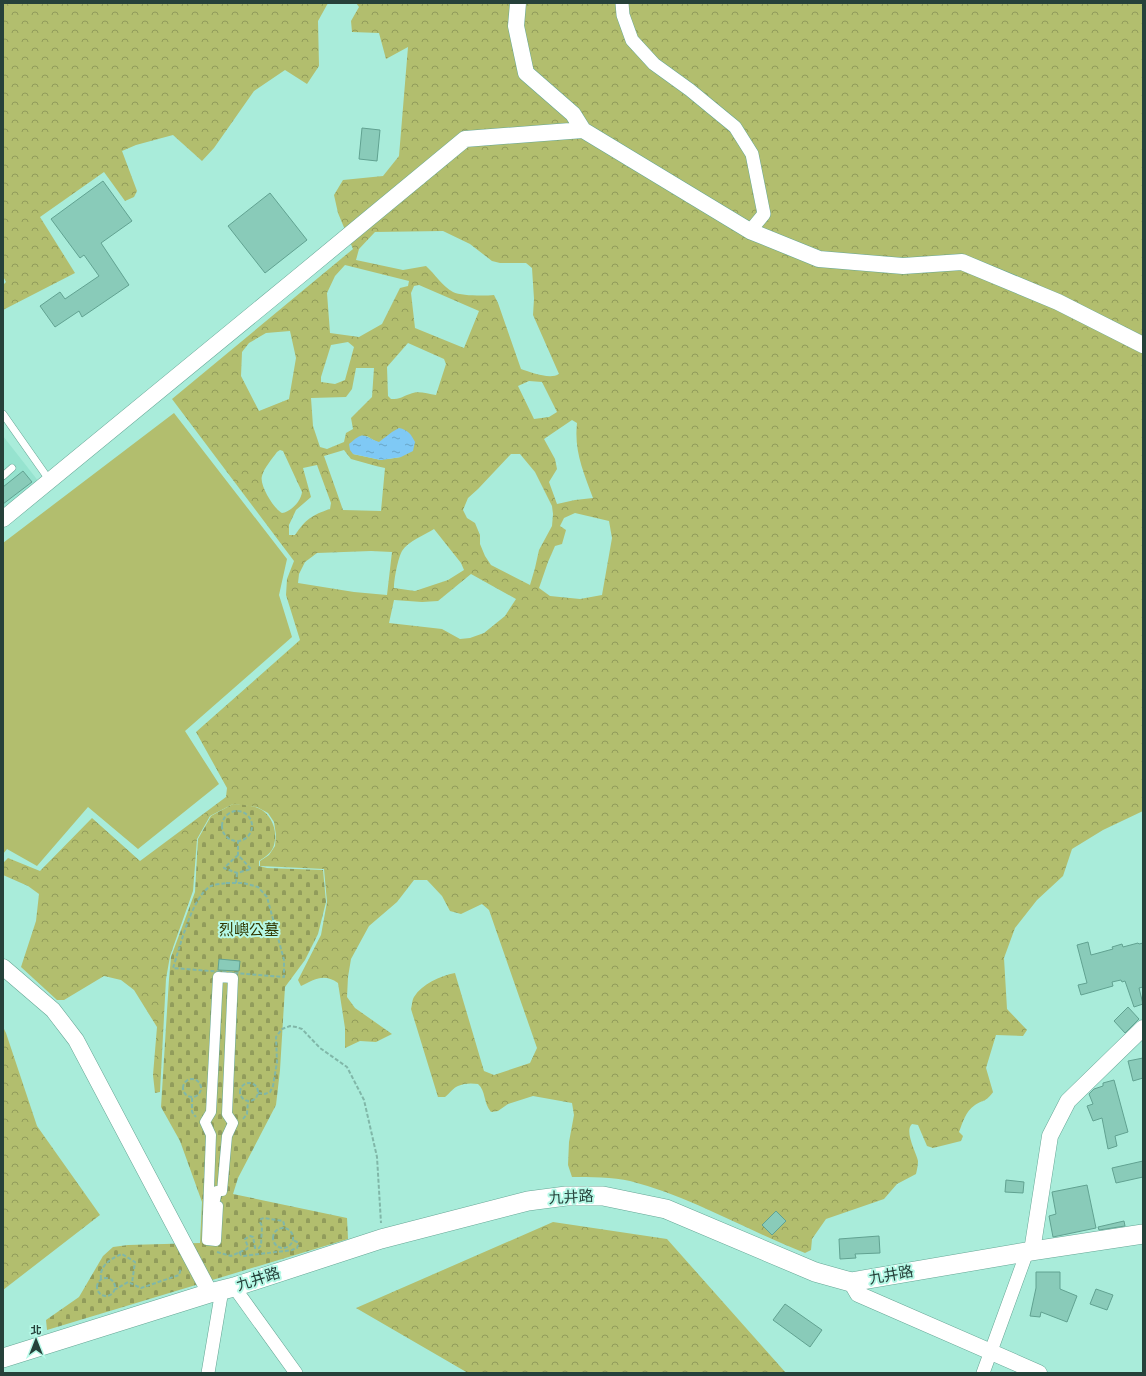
<svg xmlns="http://www.w3.org/2000/svg" width="1146" height="1376" viewBox="0 0 1146 1376" font-family="Jost,'Noto Sans TC',sans-serif">
<defs>
<pattern id="forest-crowns" width="20" height="18" patternUnits="userSpaceOnUse"><rect width="20" height="18" fill="#b2be6e"/><path d="M2 6a3 3 0 1 1 6 0M12 15a3 3 0 1 1 6 0" fill="none" stroke="#919c5b"/></pattern>
<pattern id="cemetery-stones" width="16" height="16" patternUnits="userSpaceOnUse"><rect width="16" height="16" fill="#b2be6e"/><path d="M2 7V4a2 2 0 0 1 4 0v3zM10 15v-3a2 2 0 0 1 4 0v3z" fill="#919c5b"/></pattern>
<pattern id="water-ripples" width="26" height="14" patternUnits="userSpaceOnUse"><rect width="26" height="14" fill="#7fc9f5"/><path d="M2 4q2-2 4 0t4 0M15 11q2-2 4 0t4 0" fill="none" stroke="#68a5c7"/></pattern>
</defs>
<rect width="100%" height="100%" fill="#a9ecda"/>
<path fill="#96e3cf" d="M3 436 39 482 3 511Z"/>
<path fill="url(#forest-crowns)" fill-rule="evenodd" d="M3 3H328L318 21 319 66 307 84 285 70 254 91 214 148 202 161 173 135 136 145 122 151 137 191 134 197 125 201 104 172 40 217 75 273 3 310V285L6 282 3 276Z
M356 3H1143V811L1103 830 1072 849 1063 876 1037 900 1015 928 1004 958 1007 1009 1027 1030 1023 1036 996 1035 986 1068 993 1092C985 1103 984 1099 975 1105 965 1112 963 1122 959 1132L963 1136 961 1141 933 1148 927 1146 918 1125 912 1124C904 1131 916 1152 918 1161 918 1165 917 1170 916 1174L897 1184 884 1199 826 1219 812 1239 811 1250 805 1253C746 1230 692 1197 630 1181 614 1177 589 1177 572 1177L568 1165 569 1142 574 1115 572 1103 533 1096 508 1104 498 1111 491 1112C483 1102 486 1091 478 1084 472 1083 464 1083 458 1086 454 1087 449 1094 445 1097H438L411 1009C412 1006 412 1000 414 997 422 984 440 976 455 973L484 1071 494 1075 530 1063 537 1048 489 910 482 904 461 914 450 911 442 896 427 880H414L397 902 369 926 351 959 348 977 347 997 355 1008 392 1034 376 1042 360 1041 345 1048V1028L338 983C324 973 315 979 301 986L298 980 321 935 327 902 324 869 260 866V861L269 855 275 846 276 835 274 822 268 813 257 807 233 804 210 816 197 839 193 891 170 956 166 979 160 1092 155 1093 153 1075 157 1027 134 990 121 980 104 976 64 1000H57L21 967 36 921 39 894 28 886 3 875V863L8 858 40 871 92 818 140 861 226 797 227 788 196 732 300 640 286 595 287 579 294 561 172 399 353 249 338 213 334 195 343 180 383 176 399 156 408 47 386 59 379 33 352 32 351 21 359 7ZM443 231 470 244 492 261 500 263H526L532 268 534 299 533 315 559 374C550 380 530 372 521 369L498 303 494 295C484 296 461 296 453 292 442 286 435 274 426 266L403 270 356 260 359 249 375 232ZM345 265 409 281 408 286 400 288 382 324 359 337 330 333 327 293 335 276ZM419 285 479 311 464 348 415 328 411 293 414 286ZM290 331 296 358 289 399 259 411 241 376 242 352 249 343 266 333ZM348 342 354 347 345 380 335 384 321 382V377L331 345ZM408 343 444 359 446 364 436 395C427 394 418 390 410 394 401 397 401 399 391 399L388 396 387 367ZM356 368H374L372 397 351 418 353 429 346 433 344 442 327 449 320 447 313 426 311 398 346 397 352 389ZM529 381 542 382 557 412 549 417 534 419 518 386ZM572 420 577 423C574 451 583 471 593 498L575 500 557 504 549 482 557 469 555 459 544 439ZM367 436 401 457 381 460 353 454ZM280 450 283 451 302 492C301 501 291 512 282 513 274 509 259 485 262 476 264 468 272 459 277 452ZM344 450 351 459 376 466 385 468 381 511 343 510 324 456ZM511 454H520L535 472 552 506 553 514 552 526 539 550 535 568 530 585 491 565 485 556 480 544V535L475 523 467 518 463 510 468 498 478 489ZM317 465 331 503 330 509C312 515 306 519 295 535H289V525L296 510 311 497 303 468ZM575 513 609 521 612 538 602 595 580 599 550 596 539 588 548 562 555 546 562 544 566 530 560 526 564 518ZM434 529 461 563 464 570 448 580 415 591 394 588C394 579 398 558 402 551 408 541 425 535 434 529ZM371 551 392 552 387 595 354 592 298 583 299 574 305 562 317 553ZM471 574 516 599 505 616 484 633 470 638 460 639 442 629 389 623 394 600 422 602 438 601Z
M3 1027 6 1033 37 1126 100 1215 3 1290Z
M553 1222 667 1239 786 1373H468L356 1308Z"/>
<path fill="url(#cemetery-stones)" d="M233 804C241 805 251 805 258 808 272 814 278 831 274 845 272 853 265 857 259 861V866L267 868 323 870 326 902 318 934 305 960 285 987 280 1070 276 1105 238 1178 233 1194 347 1218 348 1239 47 1330 46 1320 79 1297 103 1256 113 1247 128 1245 200 1243 202 1202 180 1141 161 1107 169 979 171 957 195 892 198 839 211 816Z"/>
<path fill="#b2be6e" d="M174 413 287 559 279 595 292 637 185 731 219 784 138 849 88 807 37 866 7 849 3 854V543Z"/>
<path fill="url(#water-ripples)" d="M399 428C408 430 411 434 415 442L413 451 401 457 381 460 353 454 350 450 349 444C365 430 362 436 379 442L392 432Z"/>
<path fill="#89cbb9" stroke="#61a291" d="M362 128 380 130 377 161 359 159Z
M103 181 132 221 101 243 129 285 82 317 79 311 55 327 40 306 60 292 65 299 99 276 84 255 80 258 51 219Z
M270 193 307 240 265 273 228 226Z
M23 471 32 482 3 504V487Z
M1088 942 1091 955 1113 949 1112 947 1122 944 1123 947 1138 943 1139 944 1143 943V987L1139 988 1143 1004 1134 1007 1125 981 1122 982 1121 980 1112 982 1113 986 1081 995 1078 985 1087 983 1077 945Z
M219 959 240 961 239 971 218 970Z
M1128 1007 1139 1019 1125 1033 1114 1021Z
M1143 1058V1078L1133 1081 1128 1061Z
M1114 1080 1128 1132 1115 1136 1117 1146 1108 1149 1102 1118 1093 1121 1087 1106 1093 1104 1089 1094 1094 1089 1103 1086V1083Z
M1143 1161V1177L1116 1183 1112 1168Z
M1006 1180 1024 1182 1023 1193 1005 1192Z
M1087 1185 1096 1228 1053 1237 1049 1216 1056 1214 1052 1192Z
M776 1211 786 1221 772 1235 762 1225Z
M1124 1221 1125 1226 1099 1230 1098 1227Z
M879 1236 880 1253 855 1254 856 1258 840 1259 839 1239Z
M1036 1272H1060V1289L1077 1296 1067 1322 1041 1312 1040 1317 1030 1316 1036 1288Z
M1096 1289 1113 1295 1107 1310 1090 1304Z
M785 1304 822 1330 810 1347 773 1320Z"/>
<g fill="none" stroke-linecap="round" stroke-linejoin="round">
<g stroke="#65a695" stroke-width="8">
<path id="service" d="M3 414 50 481
M3 476 12 468"/>
</g>
<g stroke="#65a695" stroke-width="11">
<path id="pedestrian" d="M218 977 233 978 227 1114 233 1123 227 1136 222 1191H217L214 1205 218 1206 216 1241 207 1240 211 1135 205 1122 211 1112Z"/>
</g>
<g stroke="#65a695" stroke-width="14">
<path id="minor" d="M622 3 623 15 632 40 654 64 690 90 735 127 752 154 764 214 750 231
M234 1287 296 1373
M208 1373 222 1290
M983 1373 1027 1252"/>
</g>
<g stroke="#65a695" stroke-width="17">
<path id="tertiary" d="M518 3 516 26 526 73 573 114 583 130
M3 519 298 277 465 139 583 130 750 231 819 259 903 266 962 262 1058 302 1143 345
M3 967 53 1010 76 1040 210 1293
M1032 1251 1050 1136 1068 1101 1143 1028
M851 1282 858 1294 1039 1373"/>
</g>
<g stroke="#65a695" stroke-width="20">
<path id="secondary" d="M3 1358 210 1293 234 1287 381 1239 528 1201 566 1196H603L666 1209 815 1272 851 1282 1032 1251 1143 1234"/>
</g>
<path stroke="#80b7a8" stroke-width="2" stroke-dasharray="4 2" stroke-linecap="butt" d="M222 826a15 15 0 1 1 30 0a15 15 0 1 1-30 0Z
M238 855 224 868 237 873 251 869 238 855V841
M226 883H243L258 887 267 897 284 960V977L173 968C180 947 192 896 211 886 215 884 222 884 226 883Z
M236 883 237 873
M183 1088a9 9 0 1 1 18 0a9 9 0 1 1-18 0Z
M240 1092a9 9 0 1 1 18 0a9 9 0 1 1-18 0Z
M258 1093 265 1094 270 1092 273 1086 277 1062 276 1037 282 1029 290 1026 296 1027 302 1029 320 1048 347 1067 364 1100 377 1157 381 1223
M192 1098V1112L196 1117
M243 1119 247 1114 248 1101
M273 1238a10 10 0 1 1 20 0a10 10 0 1 1-20 0Z
M217 1252 231 1256 247 1249 248 1247 245 1239 250 1236 253 1237 255 1248H259L261 1245 262 1226 260 1222 261 1219 264 1218 283 1221 284 1224 283 1228
M239 1252 241 1255 244 1256 292 1250 297 1248 298 1245 297 1242 293 1240
M97 1287a9 9 0 1 1 18 0a9 9 0 1 1-18 0Z
M101 1279C99 1265 112 1258 122 1254L135 1262 132 1283
M114 1290 128 1282 141 1288 179 1275 181 1268"/>
<use href="#service" stroke="#fff" stroke-width="7"/>
<use href="#pedestrian" stroke="#fff" stroke-width="10"/>
<use href="#minor" stroke="#fff" stroke-width="13"/>
<use href="#tertiary" stroke="#fff" stroke-width="16"/>
<use href="#secondary" stroke="#fff" stroke-width="19"/>
</g>
<g text-anchor="middle" stroke-width="4" stroke-linejoin="round" paint-order="stroke">
<g font-size="15" fill="#323800" stroke="#b6f9e7">
<text x="249" y="935">烈嶼公墓</text>
</g>
<g font-size="15" fill="#26413a" stroke="#b6f9e7">
<text transform="translate(571 1197) rotate(-3)" y="5">九井路</text>
<text transform="translate(891 1275) rotate(-10)" y="5">九井路</text>
<text transform="translate(258 1279) rotate(-18)" y="5">九井路</text>
</g>
</g>
<rect width="1146" height="1376" fill="none" stroke="#26413a" stroke-width="8"/>
<g transform="translate(36 1340)" stroke="#b6f9e7" stroke-width="3" paint-order="stroke">
<path d="M0-3L7 15L0 10L-7 15Z" fill="#26413a"/>
<text y="-6" font-size="11" font-weight="bold" text-anchor="middle" fill="#26413a">北</text>
</g>
</svg>
